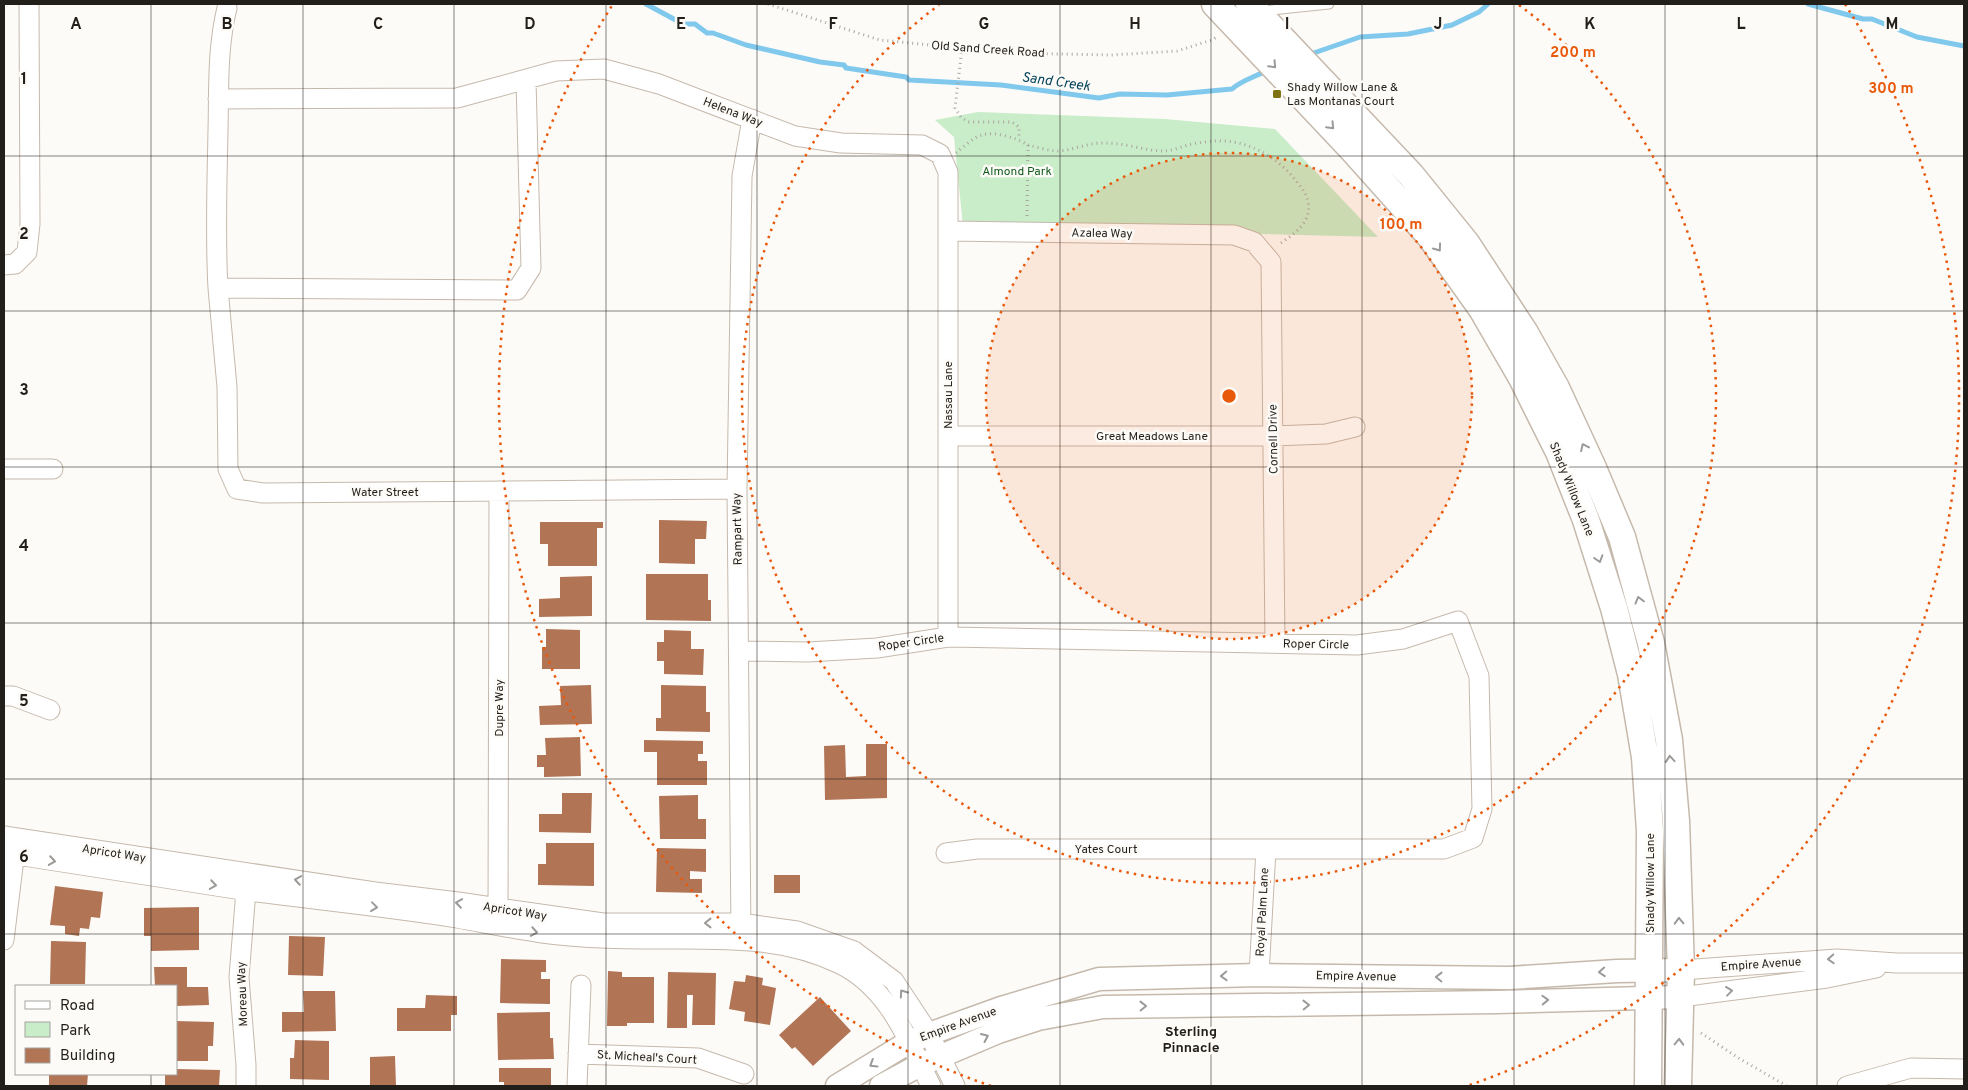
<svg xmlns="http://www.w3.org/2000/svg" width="1968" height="1090" viewBox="0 0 1968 1090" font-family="Overpass,sans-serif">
<rect width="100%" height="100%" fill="#fdfbf8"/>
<path fill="#c9ecc9" d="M978 112 1165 119 1275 129 1378 237 963 226 954 137 935 120Z"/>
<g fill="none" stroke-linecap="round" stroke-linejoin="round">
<path stroke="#81c8ed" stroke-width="5" d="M646 4 683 24H695L707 33H713L746 45 820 62 844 65 846 68 906 77 909 80 1001 85 1099 98 1120 94 1167 95 1232 89C1240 81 1257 76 1268 70
M1808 4 1863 19H1872L1917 37 1964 46
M1308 55 1360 37 1408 34 1452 25 1479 12 1488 4"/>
</g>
<path fill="#b17556" d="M659 520 707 521 706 539H695V564L659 563Z
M540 522H603V528H597V566H548V544H540Z
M646 574H708V600H711V621L646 620Z
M592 576V616L539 617V599L560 598V577Z
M546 629 580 630V669H542V647H546Z
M664 630 691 631V649H704L703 675 664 674V661H657V642H664Z
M591 685 592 724 540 725 539 706 561 705 560 686Z
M661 685 706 686V712H710V732L656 731V718H661Z
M580 737 581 776 544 777V767H537V755H546L545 738Z
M644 740 703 741V754H698V761H707V785H657V752H644Z
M866 744H887V798L825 800 824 746 845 745 846 777 866 776Z
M562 793H592L591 833 539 832V814H562Z
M698 795V819H706V839H660L659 796Z
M546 843H594V886L538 885V864H546Z
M657 848 706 849V872L690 871V879H702V893L656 892Z
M774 875H800V893H774Z
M55 886 103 892 100 918 91 917 89 929 80 928 79 936 65 934V926L50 925Z
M199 907V950L151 951V936H144V908Z
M289 936 325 937 323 976 288 975Z
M51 941 86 942 85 984H50Z
M501 959 546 960V972H541V979H550V1004L500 1003Z
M154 967H187V987H208L209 1005 176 1006V986H155Z
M608 971 622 972V977H654V1023H627V1026H607Z
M668 972 716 973 715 1025H692L693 995H687V1028H667Z
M746 975 763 978 762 985 776 988 770 1025 744 1021 745 1012 729 1009 734 981 745 982Z
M303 991H335L336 1031 282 1032V1012H304Z
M426 995 457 996V1015H451V1031H397V1008H425Z
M820 997 851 1031 813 1066 795 1047 792 1049 779 1035Z
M550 1012V1038H553L554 1059 498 1060 497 1013Z
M176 1021 214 1022 213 1046H208V1061H176Z
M295 1040 329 1041V1080L290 1079V1058H294Z
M395 1056 396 1086H370V1057Z
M499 1068H551V1086H504V1082H499Z
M176 1069 220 1070 219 1086H165V1074H176Z
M49 1074H88L87 1086H49Z"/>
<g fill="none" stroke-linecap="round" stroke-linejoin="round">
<g stroke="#c5b9ac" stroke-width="11">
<path id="service" d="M1263 14 1271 10 1329 4"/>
</g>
<g stroke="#c5b9ac" stroke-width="21">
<path id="minor" d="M227 8C217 48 219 90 218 131 217 183 215 236 218 288L517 290 531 268 526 81
M218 99 457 98 556 71 604 69 659 84 795 136 841 143 922 145 940 154 948 172V637
M948 231 1234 235 1254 242 1271 262 1275 643
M4 265 15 264 27 252 30 224 29 4
M218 288 227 387 228 469 237 489 263 493 737 489
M948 436H1273L1326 434 1355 427
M4 469H53
M739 651 808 652 877 648 948 637 1357 645 1403 639 1458 621 1479 676 1482 809 1473 838 1444 849H977L946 853
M4 696H13L50 710
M4 836 375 892 458 902 603 923H741L797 931 854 951 894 981 929 1034 955 1086
M4 853C85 865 166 879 248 891 317 900 388 907 457 918 485 923 513 929 542 933 585 939 629 939 672 939 731 939 786 938 840 964 889 988 908 1040 931 1086
M498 920 499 491
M741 935 737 489 742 176 752 119
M4 940 16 842
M1681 970 1837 959 1897 963H1964
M1259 975 1266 849
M1681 997 1827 978 1876 968
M578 1054 698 1058 744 1074
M246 1086V1065L239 977 247 878
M577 1086 581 985
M1847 1086 1911 1068 1964 1069"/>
</g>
<g stroke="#c5b9ac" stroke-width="25">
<path id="tertiary" d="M837 1086 909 1042 929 1034 1001 1008 1099 979 1259 975 1509 978 1617 971 1681 970
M881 1086 920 1065 998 1032 1038 1019 1103 1007 1497 1002 1681 997"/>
</g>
<g stroke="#c5b9ac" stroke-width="29">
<path id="secondary" d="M1215 4 1353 150 1430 236 1482 309 1522 378 1559 452 1586 520 1614 608 1631 674 1645 757 1650 831 1648 1086
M1249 4 1411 175 1466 243 1525 333 1556 388 1593 468 1622 537 1651 643 1669 740 1676 821 1681 970 1678 1086"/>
</g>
<path stroke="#a9a6a2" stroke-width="3" stroke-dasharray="1 4" stroke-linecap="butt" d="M768 4 880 40 1010 53 1111 55 1177 51 1212 40 1218 36
M962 48 955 108 961 117 968 122H1012L1019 127V139
M1028 145C1037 147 1048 151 1058 151 1075 150 1089 142 1106 143 1125 143 1146 151 1163 151 1173 151 1183 146 1192 144 1200 142 1208 142 1215 141 1247 139 1278 157 1297 182 1302 188 1306 193 1308 202 1312 223 1294 234 1278 245
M956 153C963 147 974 137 982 135 995 131 1017 138 1028 145L1027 217
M1701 1033 1740 1059 1787 1086"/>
<use href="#service" stroke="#fff" stroke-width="9"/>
<use href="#minor" stroke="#fff" stroke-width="19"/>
<use href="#tertiary" stroke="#fff" stroke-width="22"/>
<use href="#secondary" stroke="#fff" stroke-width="26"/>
</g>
<defs><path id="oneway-chevron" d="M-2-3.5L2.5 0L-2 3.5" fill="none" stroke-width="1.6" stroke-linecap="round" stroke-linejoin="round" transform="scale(1.25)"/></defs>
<g stroke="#9c9a98">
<use href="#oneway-chevron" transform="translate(1273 65) rotate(47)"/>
<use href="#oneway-chevron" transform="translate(1331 126) rotate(47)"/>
<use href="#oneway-chevron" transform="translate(1438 248) rotate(54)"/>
<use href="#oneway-chevron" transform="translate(1584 447) rotate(-115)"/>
<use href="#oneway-chevron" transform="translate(1599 559) rotate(72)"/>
<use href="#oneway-chevron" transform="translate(1639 600) rotate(-105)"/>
<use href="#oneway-chevron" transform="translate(1670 759) rotate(-95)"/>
<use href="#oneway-chevron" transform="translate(52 861) rotate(9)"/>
<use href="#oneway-chevron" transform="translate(298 880) rotate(-171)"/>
<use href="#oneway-chevron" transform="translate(213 885) rotate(9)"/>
<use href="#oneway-chevron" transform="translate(459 903) rotate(-172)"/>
<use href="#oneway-chevron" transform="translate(374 907) rotate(7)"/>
<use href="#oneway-chevron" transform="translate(1679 921) rotate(-92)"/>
<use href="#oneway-chevron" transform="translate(708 923) rotate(180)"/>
<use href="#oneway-chevron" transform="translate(534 932) rotate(10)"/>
<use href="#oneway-chevron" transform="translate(1831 959) rotate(177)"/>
<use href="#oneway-chevron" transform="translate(1602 972) rotate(176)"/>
<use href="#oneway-chevron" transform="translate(1224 976) rotate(178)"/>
<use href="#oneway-chevron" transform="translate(1439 977) rotate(-179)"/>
<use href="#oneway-chevron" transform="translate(1729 991) rotate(-7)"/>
<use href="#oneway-chevron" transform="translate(903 993) rotate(-125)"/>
<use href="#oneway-chevron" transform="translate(1545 1000) rotate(-2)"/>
<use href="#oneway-chevron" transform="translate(1306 1005) rotate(-1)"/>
<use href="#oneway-chevron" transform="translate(1143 1006) rotate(-1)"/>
<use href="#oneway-chevron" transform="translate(985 1037) rotate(-24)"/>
<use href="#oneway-chevron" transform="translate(1679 1042) rotate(-88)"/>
<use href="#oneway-chevron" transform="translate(873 1064) rotate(148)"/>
</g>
<path fill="none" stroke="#221e19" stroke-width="1" stroke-opacity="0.55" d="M151 4V986M303 4V1086M454 4V1086M606 4V1086M757 4V1086M908 4V1086M1060 4V1086M1211 4V1086M1362 4V1086M1514 4V1086M1665 4V1086M1817 4V1086M4 156H1964M4 311H1964M4 467H1964M4 623H1964M4 779H1964M4 934H1964M151 1074V1086"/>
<circle cx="1229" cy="396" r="243" fill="#e8590c" fill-opacity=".12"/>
<g fill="none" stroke="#e8590c" stroke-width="2.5" stroke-dasharray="2.5 5">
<circle cx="1229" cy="396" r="243"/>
<path d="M1519 5A487 487 0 1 1 939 5"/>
<path d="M991 1086A730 730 0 0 1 613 4M1845 4A730 730 0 0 1 1467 1086"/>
</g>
<rect fill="#7e7213" stroke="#fdfbf8" stroke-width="2" x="1272" y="89" width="10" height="10" rx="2.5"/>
<g text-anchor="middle" stroke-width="5" stroke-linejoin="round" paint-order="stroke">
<g font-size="12" fill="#221e19" stroke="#fdfbf8">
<text transform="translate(988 49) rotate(4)" y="4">Old Sand Creek Road</text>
<text transform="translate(733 112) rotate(21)" y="4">Helena Way</text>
<text transform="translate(1102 233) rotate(1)" y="4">Azalea Way</text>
<text transform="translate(948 395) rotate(-90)" y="4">Nassau Lane</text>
<text x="1152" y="440">Great Meadows Lane</text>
<text transform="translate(1273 439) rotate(-91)" y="4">Cornell Drive</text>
<text transform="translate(1572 489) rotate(68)" y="4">Shady Willow Lane</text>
<text x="385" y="496">Water Street</text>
<text transform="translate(737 529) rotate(-91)" y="4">Rampart Way</text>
<text transform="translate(911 642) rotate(-8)" y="4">Roper Circle</text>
<text transform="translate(1316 644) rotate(1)" y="4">Roper Circle</text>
<text transform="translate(499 708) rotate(-90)" y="4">Dupre Way</text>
<text x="1106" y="853">Yates Court</text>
<text transform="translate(114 853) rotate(9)" y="4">Apricot Way</text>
<text transform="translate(1650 883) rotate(-90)" y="4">Shady Willow Lane</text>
<text transform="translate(515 911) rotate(9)" y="4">Apricot Way</text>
<text transform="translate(1262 912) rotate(-87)" y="4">Royal Palm Lane</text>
<text transform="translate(1761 964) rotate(-4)" y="4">Empire Avenue</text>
<text transform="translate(1356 976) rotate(1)" y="4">Empire Avenue</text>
<text transform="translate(242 994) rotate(-92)" y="4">Moreau Way</text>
<text transform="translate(958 1024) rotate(-20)" y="4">Empire Avenue</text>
<text transform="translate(647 1057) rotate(3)" y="4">St. Micheal's Court</text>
</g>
<g font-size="12" fill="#221e19" stroke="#fdfbf8" text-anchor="start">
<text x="1287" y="91">Shady Willow Lane &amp;<tspan x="1287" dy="14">Las Montanas Court</tspan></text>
</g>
<g font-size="12" fill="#115b1d" stroke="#fdfbf8">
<text x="1017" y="175">Almond Park</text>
</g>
<g font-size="14" font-style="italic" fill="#04435b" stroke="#fdfbf8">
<text transform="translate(1056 81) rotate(8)" y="5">Sand Creek</text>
</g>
<g font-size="14" font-weight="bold" fill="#221e19" stroke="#fdfbf8">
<text x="1191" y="1036">Sterling<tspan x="1191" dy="16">Pinnacle</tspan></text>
</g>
</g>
<g font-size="16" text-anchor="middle" font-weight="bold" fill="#221e19" stroke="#fdfbf8" stroke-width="5" stroke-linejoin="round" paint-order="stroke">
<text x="76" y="29">A</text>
<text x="227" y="29">B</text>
<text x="378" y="29">C</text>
<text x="530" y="29">D</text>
<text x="681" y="29">E</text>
<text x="833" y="29">F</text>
<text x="984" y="29">G</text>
<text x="1135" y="29">H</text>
<text x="1287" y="29">I</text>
<text x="1438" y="29">J</text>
<text x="1590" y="29">K</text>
<text x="1741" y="29">L</text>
<text x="1892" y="29">M</text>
<text x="24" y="84">1</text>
<text x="24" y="239">2</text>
<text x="24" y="395">3</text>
<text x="24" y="551">4</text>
<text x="24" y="706">5</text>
<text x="24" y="862">6</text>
</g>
<circle cx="1229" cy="396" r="8" fill="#e8590c" stroke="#fdfbf8" stroke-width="2.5"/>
<g font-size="15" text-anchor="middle" font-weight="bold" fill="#e8590c" stroke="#fdfbf8" stroke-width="5" stroke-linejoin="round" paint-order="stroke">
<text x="1573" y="57">200 m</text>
<text x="1891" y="93">300 m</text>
<text x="1401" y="229">100 m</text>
</g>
<rect width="1968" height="1090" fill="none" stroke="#221e19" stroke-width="10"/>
<rect x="15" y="985" width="162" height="90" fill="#fdfbf8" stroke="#a5a39f"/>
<rect x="25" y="1001" width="25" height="8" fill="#ffffff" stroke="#a5a39f"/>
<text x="60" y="1010" font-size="15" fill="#221e19">Road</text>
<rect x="25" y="1022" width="25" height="15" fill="#c9ecc9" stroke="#a5a39f"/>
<text x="60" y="1035" font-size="15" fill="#221e19">Park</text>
<rect x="25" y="1048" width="25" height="15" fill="#b17556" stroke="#a5a39f"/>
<text x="60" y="1060" font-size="15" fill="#221e19">Building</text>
</svg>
